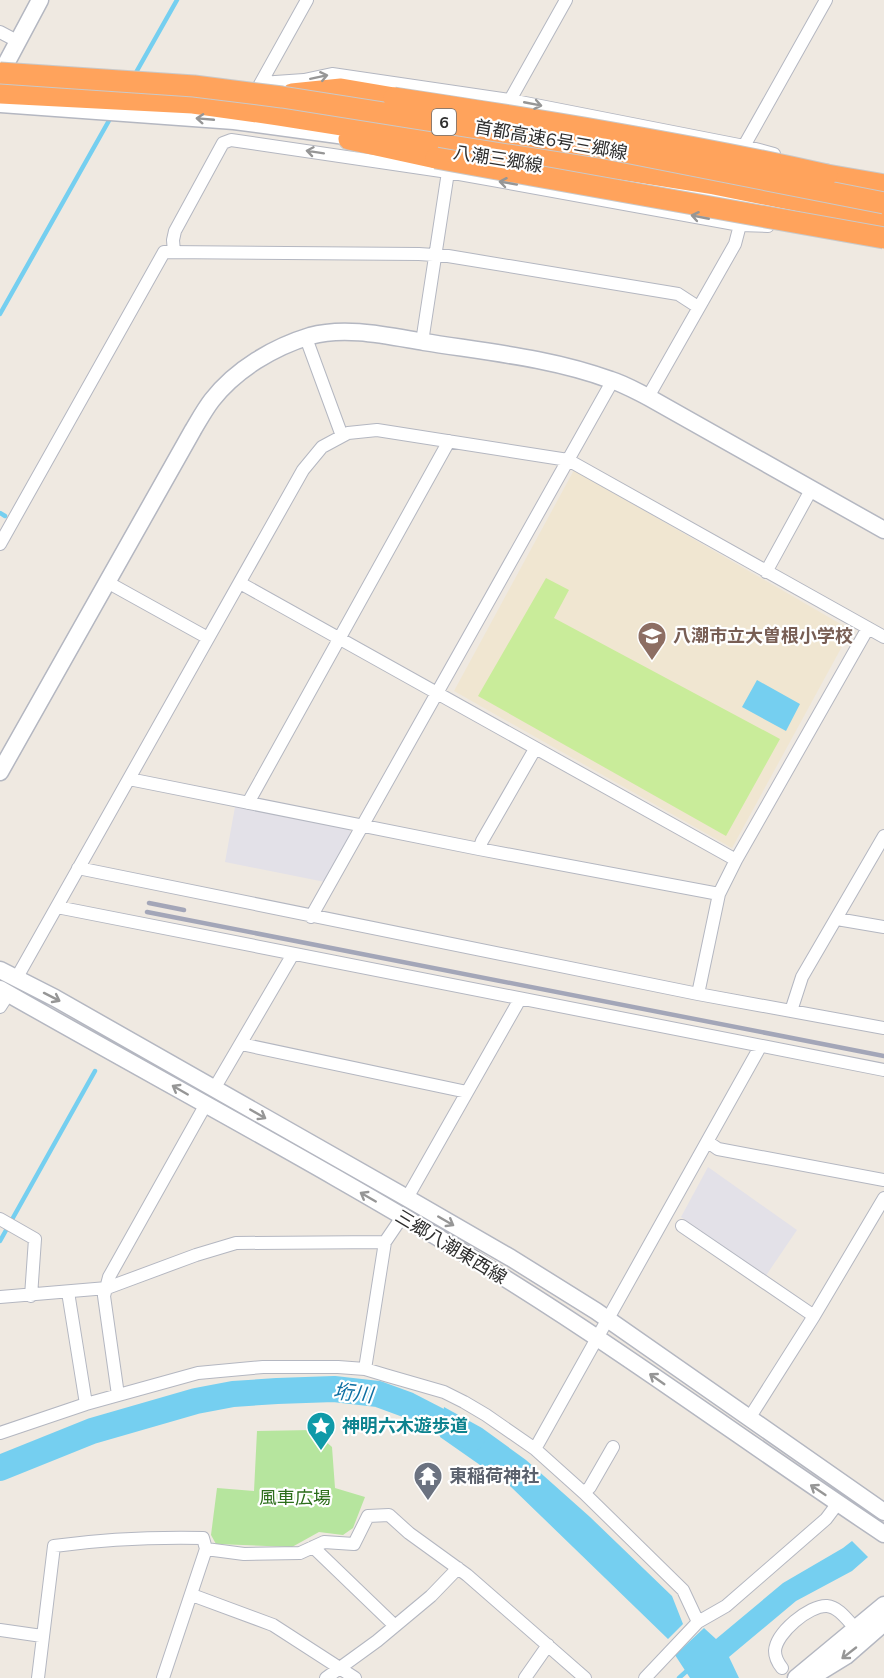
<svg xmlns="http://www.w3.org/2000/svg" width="884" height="1678" viewBox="0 0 884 1678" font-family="'Nunito Sans','Noto Sans JP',sans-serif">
<rect width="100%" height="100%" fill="#efe9e1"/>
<path fill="#e3e1e8" d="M235 807 349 828 351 834 325 882 225 862Z
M708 1167 797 1230 765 1277 681 1217Z"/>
<path fill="#f0e6d1" d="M574 470 851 630 732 848 454 691Z"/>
<path fill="#b6e59e" d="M313 1430 332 1447 335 1488 365 1497 353 1528 343 1535 319 1532 292 1547 216 1544 211 1535 217 1488 254 1491 257 1431Z"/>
<path fill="#c9ec9a" d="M546 578 569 590 554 618 780 739 726 836 478 696Z"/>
<path fill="#75cff0" d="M757 680 800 704 786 731 742 707Z
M444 1407 482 1428 526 1460 590 1517 672 1596 683 1624 668 1639 510 1486 440 1437Z
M852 1541 868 1557 852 1571 796 1601 729 1657 739 1678H690L675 1655 704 1628 716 1639 783 1583 843 1548Z"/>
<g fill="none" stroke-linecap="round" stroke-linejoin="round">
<path stroke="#75cff0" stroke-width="4.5" d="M134 76 177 0
M0 314 111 117
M0 513 5 516
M0 1241 95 1071
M679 1678 690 1668"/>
<path stroke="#75cff0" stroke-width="26" d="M0 1468 92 1431 196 1401 233 1394 277 1391 334 1389 378 1394 408 1405 472 1438"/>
<g stroke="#b4b7c1" stroke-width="14">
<path id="street" d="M0 32 17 41
M261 83 304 80 332 74 510 100 744 146 774 154
M258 88 307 0
M510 100 566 0
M744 146 826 0
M174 252 173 240 175 231 223 143 231 140 448 172 740 225 768 226
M306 338 342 436
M422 342 448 172
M648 397 735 244 740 225
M0 544 164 252 419 254 448 256 678 294 698 307
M766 572 811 490
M107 582 208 638
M240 583 736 860
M129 779 479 849 719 894
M248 803 449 441
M479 849 482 841 535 749
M78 868 698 994 884 1028
M57 907 884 1070
M311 917 613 380
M837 919 884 927
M16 979 303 470 322 447 348 433 377 430 568 460 884 637
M698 994 719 894 736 860 868 628
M0 1007 9 993
M791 1011 802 977 884 836
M241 1044 467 1092
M214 1089 293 954
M708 1142 718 1149 884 1180
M407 1198 520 999
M0 1219 35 1239 31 1296
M682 1226 814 1316
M68 1292 86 1404
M0 1297 107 1288 196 1255 236 1243 385 1242
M365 1369 385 1242 402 1217
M118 1395 104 1296 109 1277 206 1104
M750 1417 814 1316 884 1198
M0 1433 86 1404 198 1373 263 1367H338L365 1369 385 1375 444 1392 464 1402 486 1415 535 1449 584 1493 683 1590 698 1622
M535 1449 760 1047
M584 1493 590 1487 613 1447
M313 1547 394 1625
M192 1595 273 1625 355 1678
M0 1630 42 1636
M782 1668C778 1663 775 1656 775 1651 776 1633 809 1605 827 1606 839 1607 848 1621 856 1629
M38 1678 54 1546C105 1539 153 1537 203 1538L206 1549
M163 1678 206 1549 244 1554 300 1553 324 1542 354 1544 368 1516 389 1515 409 1533 467 1575 585 1678
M326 1678 377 1641 431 1596 458 1568
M525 1678 548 1645
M645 1678 698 1622 726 1606 826 1519 838 1503"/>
</g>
<g stroke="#b4b7c1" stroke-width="19">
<path id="secondary" d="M0 75 40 0
M0 104 234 121 360 138
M628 180 833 219
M0 772 193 430C199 420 205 409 212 400 236 369 274 347 310 336 346 326 388 336 424 342 487 352 551 358 611 380 624 384 636 391 648 397L884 530
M0 970 55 998 407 1198 511 1258 596 1311 884 1512
M0 989C168 1085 339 1175 503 1277 633 1358 756 1449 884 1534
M796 1678 884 1605
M810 1678 846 1656 884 1623"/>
</g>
<g stroke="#c9c9c9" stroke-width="23">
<path id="highway" d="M0 93 193 103 279 115 714 184 884 218
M292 94 341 89 394 98
M349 139 436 158
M827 175 884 185"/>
</g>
<use href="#street" stroke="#fff" stroke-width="12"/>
<use href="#secondary" stroke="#fff" stroke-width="16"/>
<use href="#highway" stroke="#ffa35c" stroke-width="21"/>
<path stroke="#a3a6b8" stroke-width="4.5" d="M149 903 184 910
M147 912 884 1056"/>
<g stroke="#c9c9c9" stroke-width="23" stroke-linecap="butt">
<path id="highway-bridge" d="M0 73 194 86 282 97 605 148 884 203
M394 98C539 120 684 143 827 175
M436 158 884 238"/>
</g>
<use href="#highway-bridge" stroke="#ffa35c" stroke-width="21"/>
</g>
<defs><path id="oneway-shaft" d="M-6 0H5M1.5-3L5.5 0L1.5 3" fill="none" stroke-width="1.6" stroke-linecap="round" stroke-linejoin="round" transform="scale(1.5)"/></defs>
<g stroke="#969696">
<use href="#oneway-shaft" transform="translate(319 77) rotate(-12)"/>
<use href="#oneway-shaft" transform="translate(533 104) rotate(11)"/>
<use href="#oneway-shaft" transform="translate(205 119) rotate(-175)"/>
<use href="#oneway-shaft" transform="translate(315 152) rotate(-171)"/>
<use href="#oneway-shaft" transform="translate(508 183) rotate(-170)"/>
<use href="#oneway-shaft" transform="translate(700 217) rotate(-169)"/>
<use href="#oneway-shaft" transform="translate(52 997) rotate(27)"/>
<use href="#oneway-shaft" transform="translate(180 1090) rotate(-150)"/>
<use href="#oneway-shaft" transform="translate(258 1114) rotate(30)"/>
<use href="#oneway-shaft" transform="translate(368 1197) rotate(-150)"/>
<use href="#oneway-shaft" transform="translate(446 1221) rotate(30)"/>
<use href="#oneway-shaft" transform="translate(657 1379) rotate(-145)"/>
<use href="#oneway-shaft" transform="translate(818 1490) rotate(-146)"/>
<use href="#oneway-shaft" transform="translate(849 1653) rotate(142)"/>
</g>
<defs>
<g id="school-pin" transform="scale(1.5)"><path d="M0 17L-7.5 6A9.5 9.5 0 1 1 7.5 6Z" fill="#8d6e63" stroke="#fff"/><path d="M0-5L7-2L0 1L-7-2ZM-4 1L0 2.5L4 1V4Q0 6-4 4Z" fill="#fff"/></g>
<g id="sight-pin" transform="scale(1.5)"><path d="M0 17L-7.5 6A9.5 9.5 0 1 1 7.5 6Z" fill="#0f9aa8" stroke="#fff"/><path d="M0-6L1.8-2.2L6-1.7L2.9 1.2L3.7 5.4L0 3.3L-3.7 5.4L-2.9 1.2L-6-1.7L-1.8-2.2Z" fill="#fff"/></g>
<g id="temple-pin" transform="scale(1.5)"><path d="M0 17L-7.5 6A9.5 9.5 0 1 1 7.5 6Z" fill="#6b7280" stroke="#fff"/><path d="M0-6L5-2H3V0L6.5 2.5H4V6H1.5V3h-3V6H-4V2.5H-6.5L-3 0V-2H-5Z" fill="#fff"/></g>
</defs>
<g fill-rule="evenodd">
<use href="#school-pin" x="652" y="636"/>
<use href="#sight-pin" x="321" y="1426"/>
<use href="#temple-pin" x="428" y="1476"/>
</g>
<g text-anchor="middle" stroke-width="4.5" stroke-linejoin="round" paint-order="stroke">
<rect fill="#fff" stroke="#6d6d6d" stroke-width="1.5" x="432" y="109" width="24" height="26" rx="4.5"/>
<g font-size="16" font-weight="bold" fill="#2e2e2e">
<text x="444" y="128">6</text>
</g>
<g font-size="18" fill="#2e2e2e" stroke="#fff">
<text transform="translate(551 140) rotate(10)" y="6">首都高速6号三郷線</text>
<text transform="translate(498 159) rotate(9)" y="6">八潮三郷線</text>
<text transform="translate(451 1247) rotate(31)" y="6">三郷八潮東西線</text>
</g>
<g font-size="18" font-weight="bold" fill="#785e54" stroke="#fff" text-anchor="start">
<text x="673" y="642">八潮市立大曽根小学校</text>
</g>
<g font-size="18" font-weight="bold" fill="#0d838f" stroke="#fff" text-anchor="start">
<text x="342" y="1432">神明六木遊歩道</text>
</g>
<g font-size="18" font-weight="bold" fill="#5b616d" stroke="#fff" text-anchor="start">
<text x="449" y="1482">東稲荷神社</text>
</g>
<g font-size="18" fill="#2c6e1b" stroke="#fff">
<text x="295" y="1504">風車広場</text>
</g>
<g font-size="20" font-style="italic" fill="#0d6fa3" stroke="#fff">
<text transform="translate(353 1393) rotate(6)" y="7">垳川</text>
</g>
</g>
</svg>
